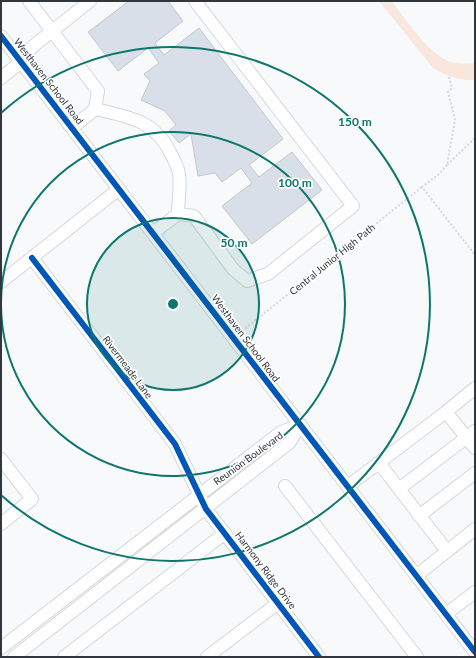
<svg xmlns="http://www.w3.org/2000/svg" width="476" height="658" viewBox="0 0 476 658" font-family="Lato,sans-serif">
<rect width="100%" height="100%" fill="#f7f9fb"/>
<path fill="#f9e6dd" d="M379 1H391C406 19 424 48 444 59 453 64 465 64 475 63V80C460 81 446 76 433 68Z"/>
<path fill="#d9dfe9" stroke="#c4c7cb" d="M129 1H168L183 21 155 43 164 55 199 28 283 139 249 165 259 177 292 152 322 190 252 244 222 206 252 183 241 168 222 182 215 173 198 176 191 134 179 143 169 131 176 125 165 111 141 100 150 81 144 74 159 63 148 48 118 71 88 32Z"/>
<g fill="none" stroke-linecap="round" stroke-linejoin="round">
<g stroke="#d4d7db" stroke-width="14">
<path id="minor" d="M29 1 98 91 95 109 72 128
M1 36 475 652
M1 78 21 62 32 47 90 1
M95 109C129 117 155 120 171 154 174 160 178 167 179 174 181 186 178 201 178 214
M153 233 178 214 194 216 233 269 247 281 268 274 353 206 195 1
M32 258 175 444 206 509 319 657
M1 282 119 189
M446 412 475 388
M1 459 32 499 1 524
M379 463 447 551
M285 486 417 657
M348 486 446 412 475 448
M399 489 475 431
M419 516 475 473
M416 576 475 529
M446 614 475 592
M1 648 281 432 301 425
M14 657 289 443 301 425
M64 657 225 533
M207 657 278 603"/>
</g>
<path stroke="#d6d8da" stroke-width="2" stroke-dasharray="2 2" stroke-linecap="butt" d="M449 77 452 88 448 92 455 120 447 165 475 138
M447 165 439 174 422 187 475 255
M242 331 422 187"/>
<use href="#minor" stroke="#fefefe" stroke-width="12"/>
<g stroke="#fff" stroke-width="8">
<path id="cycleway" d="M1 36 475 652
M32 258 175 444 206 509 319 657"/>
</g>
<use href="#cycleway" stroke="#0057b8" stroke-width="6"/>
</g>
<circle cx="173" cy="304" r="86" fill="#0f766e" fill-opacity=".12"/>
<g fill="none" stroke="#0f766e" stroke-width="2">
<circle cx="173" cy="304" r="86"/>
<path d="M1 302A172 172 0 1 1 1 306"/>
<path d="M1 113A257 257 0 1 1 1 495"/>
</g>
<g text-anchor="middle" stroke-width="3.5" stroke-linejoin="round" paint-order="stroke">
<g font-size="10" fill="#32363d" stroke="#fff">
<text transform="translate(49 81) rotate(52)" y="4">Westhaven School Road</text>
<text transform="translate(332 259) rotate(-39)" y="4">Central Junior High Path</text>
<text transform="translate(246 338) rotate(53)" y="4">Westhaven School Road</text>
<text transform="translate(128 367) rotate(53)" y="4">Rivermeade Lane</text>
<text transform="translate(248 458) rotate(-36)" y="4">Reunion Boulevard</text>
<text transform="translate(266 570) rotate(53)" y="4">Harmony Ridge Drive</text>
</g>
</g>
<circle cx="173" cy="304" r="6" fill="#0f766e" stroke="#fff" stroke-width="2"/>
<g font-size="12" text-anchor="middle" font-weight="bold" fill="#0f766e" stroke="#fff" stroke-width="3.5" stroke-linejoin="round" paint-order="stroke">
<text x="355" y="126">150 m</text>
<text x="295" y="187">100 m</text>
<text x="234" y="247">50 m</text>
</g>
<rect width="476" height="658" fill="none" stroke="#32363d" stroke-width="4"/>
</svg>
